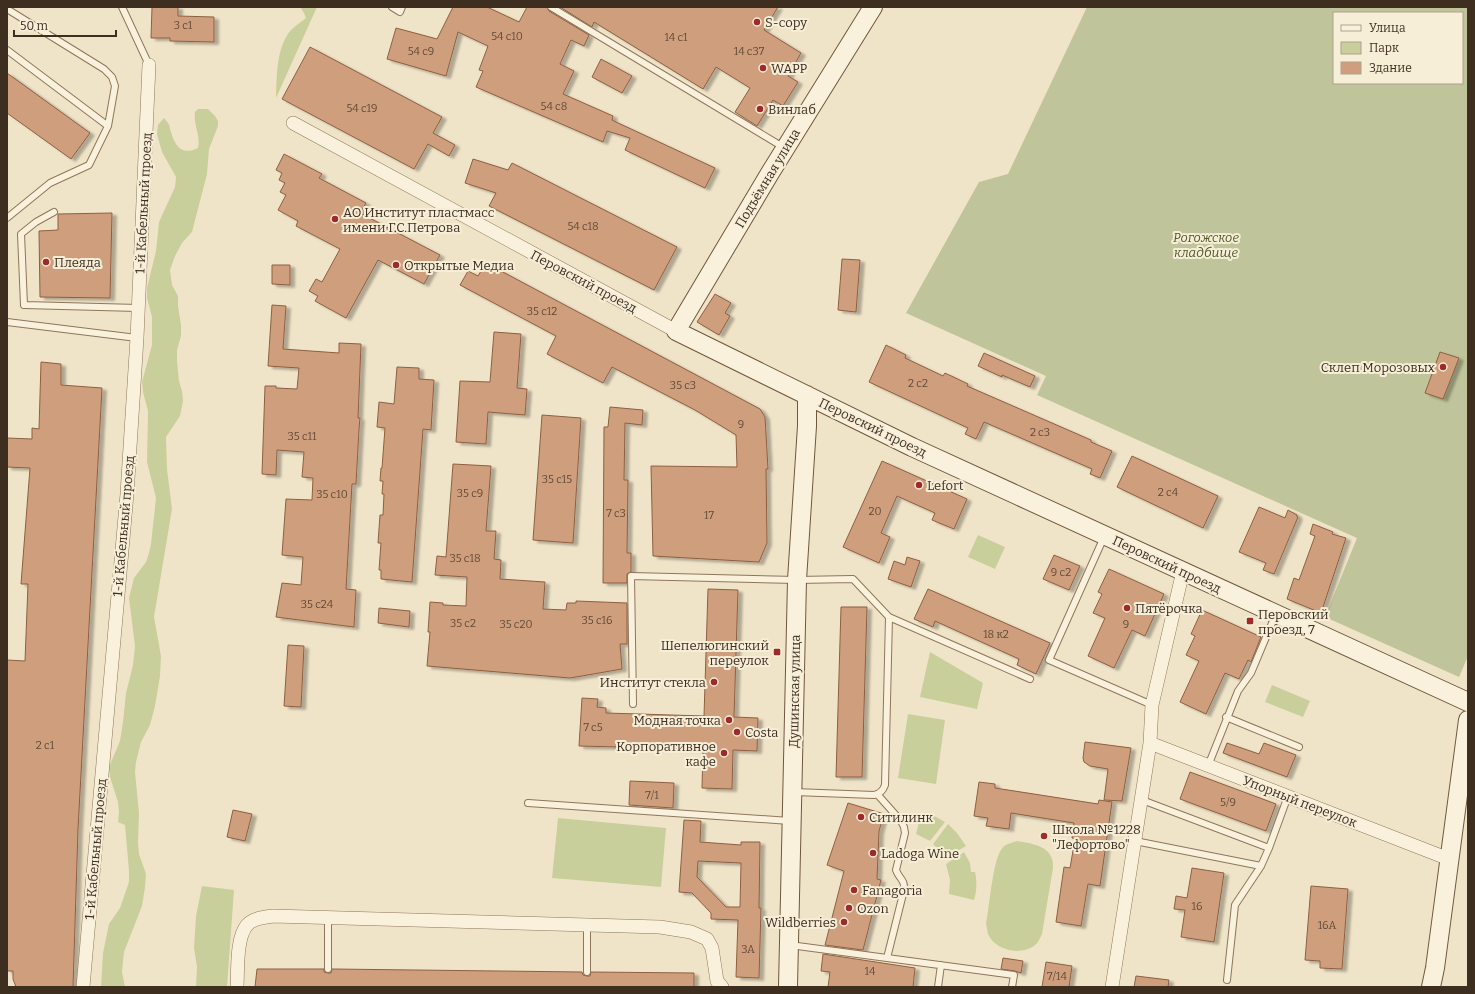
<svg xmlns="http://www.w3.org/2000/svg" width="1475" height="994" viewBox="0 0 1475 994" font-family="Bitter,serif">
<defs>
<filter id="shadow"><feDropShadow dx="4.5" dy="2.5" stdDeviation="1" flood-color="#0004"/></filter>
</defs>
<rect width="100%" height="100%" fill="#f0e4c8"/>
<path fill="#c9cf9b" d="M300 7H317L276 98C277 76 276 47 291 30 295 26 301 22 306 18L304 13Z
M198 109H208L215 116 218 121V126L209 149 207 174 192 232 182 243 175 256 170 270 172 285 178 296V306L181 325V336L177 350V361L179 381 182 391 183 401 180 416 166 437 167 469 172 509 154 617 161 656 160 676 155 706 150 725 141 742 136 762 135 772 139 813 138 843 139 854 146 874 145 887 142 906 124 952 122 972 125 987H101L103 953 109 924 120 908 129 882V871L125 825 118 822 119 812 118 802 110 777 109 767 120 741 123 722 126 693 133 665 135 646 129 598 134 578 146 562 149 553 151 544 156 498 147 462 148 411 143 392 142 382 152 345V317L147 298V288L156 251 159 222 175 187 176 177 162 152 157 134 158 125 164 118C165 120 167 121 168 123 170 125 170 130 171 132 175 146 182 156 198 148 201 137 193 124 195 112Z
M978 535 1005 547 995 569 968 557Z
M930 652 983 683 977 709 920 697Z
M1272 685 1310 701 1303 717 1265 702Z
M908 714 945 720 936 784 898 778Z
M929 813 945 822 930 841 916 834 919 822 927 819Z
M558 818 666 828 661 887 552 878Z
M948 824 957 833 966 846 946 858 933 844Z
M1017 841C1029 843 1048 845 1052 859 1053 861 1053 865 1053 868L1042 934C1040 938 1038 943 1034 946 1019 956 995 950 988 934 987 931 987 927 986 924 989 908 993 861 1001 850 1004 844 1011 843 1017 841Z
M964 852 970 863 971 872H975C977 881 977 891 974 900L949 894 950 880 946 864Z
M202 886 234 890 227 987H196L197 967 194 948 196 916Z"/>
<path fill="#bfc49a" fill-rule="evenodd" d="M1087 7H1468V656L1459 677 1325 617 1357 538 1037 395 1046 376 906 313 979 182 1008 174ZM1334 13H1462V83H1334Z"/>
<path fill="#cf9f7d" stroke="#8d5f41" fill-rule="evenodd" filter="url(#shadow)" d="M152 7H178V16L214 17V42L170 41V38H151Z
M453 7H487L519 22 527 7H547L549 11 589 35 584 46 571 40 560 64 574 71 563 94 613 116 612 120 616 122 715 168 705 188 625 150 630 138 607 131 603 142 476 87 483 71 479 70 488 46 458 32 446 76 387 59 396 28 437 39Z
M560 7H778L764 30 801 53 788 76 798 82 783 106 773 100 757 126 735 112 750 88 716 67 703 89 594 22 592 27Z
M310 47 442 117 433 133 455 145 449 156 428 144 414 169 282 99Z
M601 59 632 76 622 93 592 77Z
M7 73 90 133 71 159 7 113Z
M284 154 322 174 319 178 366 203 360 213 440 255 424 284 378 260 346 318 315 301 318 296 309 291 316 279 322 282 340 249 296 226 298 221 278 210 286 195 280 192 285 183 279 180 282 173 276 170Z
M473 159 508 170 512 163 677 247 654 290 489 206 496 193 465 183Z
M112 213 110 298 40 297 39 231 58 230V214Z
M842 259 860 260 856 312 838 310Z
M486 263 760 409 765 417 768 469H766L767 543 759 562 653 556 651 466 737 467 736 435 695 410 612 367 603 383 547 354 556 336 460 285 468 271 478 276Z
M272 265H290V285L272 284Z
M715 294 731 303 725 313 730 316 719 335 697 322Z
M272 305 286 306 283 349 339 353V343L361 344 358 418H360L359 429 356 484H352L346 589 356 590 354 627 276 617 282 583 301 585 303 557 282 555 286 499 312 500 313 478 302 477 304 452 277 450 276 475 262 474 265 386H276V388L297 389 299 368 268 366Z
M494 332 521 334 517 388 527 389 525 415 488 412 486 444 456 442 460 381 490 382Z
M886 345 906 355 905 358 943 376 945 373 968 384 967 386 1091 440V442L1112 451 1100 478 1090 474 1092 469 984 422 976 439 965 434 968 428 869 382Z
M1440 352 1459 358 1443 399 1425 393Z
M984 353 1035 376 1030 387 1002 375V377L978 366Z
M41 362 61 364V385L102 388 78 829 73 987H16L13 979V971H7V660L25 661 28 584H21L30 468 7 467V438L32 439V428L39 429Z
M397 367 419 368V379L434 380 431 430 423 429 412 582 381 579V570H379L381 543H378L380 515H383L384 494H382L383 481H380L381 468H382L385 428 377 427 379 402 394 404Z
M610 407 643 410 642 425 625 423 624 480H628L627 553H631V572L627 574V583H603L604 427H608Z
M542 415 581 418 573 543 533 540Z
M1132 456 1218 496 1203 528 1117 487Z
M882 461 967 499 954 529 932 520 935 513 897 496 881 533 890 537 879 563 843 547Z
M453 464 491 466 486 531H496L494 559 501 560 500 579 545 582 543 609 566 610 567 603H576V601L627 603V644H620L622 669 570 678 427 666 430 632H428L430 602 443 603V605L466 606 467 577 435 575 437 556 446 557Z
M1259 507 1285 518 1288 510 1297 515V517H1298L1274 574 1263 570 1266 563 1239 552Z
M1313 524 1333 532 1332 534 1346 538 1321 613 1287 599 1294 578 1299 580 1315 536 1310 534Z
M1054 555 1080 566 1069 590 1043 579Z
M907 557 920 561 911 587 888 579 894 561 905 565Z
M1109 569 1164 594 1145 636 1132 630 1114 668 1088 656 1105 618 1093 613 1102 594 1098 592Z
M708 589 738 590 734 717 758 718 757 751 733 750 732 789 702 788 703 749 579 746 582 698 598 699 597 707 606 708V713L704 716Z
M928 589 1050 643 1036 674 1017 665 1019 659 935 621 933 627 914 619Z
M841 607H867L862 777H836Z
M379 608 410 611 409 627 378 623Z
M1202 610 1261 637 1251 662 1248 660 1239 679 1225 673 1206 714 1180 702 1199 661 1186 655 1195 636 1191 634Z
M288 645 304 646 301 707 284 706Z
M1085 742 1131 748 1122 801 1104 800 1108 769 1090 766 1084 762 1083 758Z
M1227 743 1259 754 1264 743 1296 755 1287 777 1223 753Z
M1190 772 1276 804 1266 831 1180 799Z
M630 781 674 783 673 808 629 805Z
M979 782 995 784V788L1098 804 1099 800 1112 802 1100 886 1088 884 1081 926 1056 922 1064 867 1070 868 1075 839 1072 838 1074 823 1011 813 1009 829 986 826 988 818 974 816Z
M848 803 884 814 879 831 877 879 881 880 863 950 825 945 844 871 827 865Z
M233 810 252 814 245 841 227 837Z
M684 820 701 821 700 842 741 845V842H760L759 908H761L759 978 736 977 738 920 711 919V913L692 893 679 892ZM698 861 741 863 740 907H726L697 877Z
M1192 868 1224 873 1214 942 1181 937 1185 910 1174 909 1175 903 1176 896 1187 898Z
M1311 886 1348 889 1342 969 1320 968V961L1305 960Z
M823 954 915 968 913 987H828L830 972 821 971Z
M1003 958 1023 961 1021 973 1015 971 1001 969Z
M1046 962 1072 966 1069 987H1042Z
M257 969H324V972L328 973H331L332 969 582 972 583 975 587 976H590L591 972 694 973V987H255Z
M1136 976 1169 980 1168 987H1134Z"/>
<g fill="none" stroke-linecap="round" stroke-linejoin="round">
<g stroke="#8d765c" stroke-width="8">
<path id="lane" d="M122 7 149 65
M392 7 400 12 402 7
M551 7 783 147
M7 9 104 69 112 77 115 86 108 126 89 165 50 183 7 218
M7 50 108 126
M54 212 36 222 21 234 24 305 138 308
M7 322 137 338
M1104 537 1049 660 1152 705
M633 704 631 576 797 580 853 579 889 617 1030 679
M1226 717 1299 747
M1208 766 1238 691 1251 673 1275 616
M794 792 874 795C880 794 883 791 885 785L889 617
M877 794 901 821 904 827 905 833 896 870C899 879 905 879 904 890L887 958
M1142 800 1269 848 1288 796
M528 803 790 821
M1135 841 1261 866
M587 924V972
M790 945 1014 975 1012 987
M328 969V918
M1227 980 1235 905 1261 866 1269 848
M938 987 941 965"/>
</g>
<g stroke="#8d765c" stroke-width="14">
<path id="street" d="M293 123 676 331
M1150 743 1449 859
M83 987 127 494 137 338 149 65
M237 987C238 970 236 938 247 925 253 918 265 917 273 916L660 927 691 932 707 939 712 948 717 981 722 987
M1112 987 1150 743 1152 705 1183 571"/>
</g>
<g stroke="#6f573f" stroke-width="20">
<path id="secondary" d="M873 7 770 173 676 331 912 447 1468 702
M788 987 797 580 807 426V395
M1431 987 1435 968 1468 720"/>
</g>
<use href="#lane" stroke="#faf1dc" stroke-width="6"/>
<use href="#street" stroke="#faf1dc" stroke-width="13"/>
<use href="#secondary" stroke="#faf1dc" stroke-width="18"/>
</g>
<g fill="#9e2a2b" stroke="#f7eed8" stroke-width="1.5">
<circle cx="757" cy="22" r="4"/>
<circle cx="763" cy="68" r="4"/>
<circle cx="760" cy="109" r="4"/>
<circle cx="335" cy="219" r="4"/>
<circle cx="46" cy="262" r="4"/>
<circle cx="396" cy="265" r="4"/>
<circle cx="1443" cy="367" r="4"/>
<circle cx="919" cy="485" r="4"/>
<circle cx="1127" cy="608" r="4"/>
<rect x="1246" y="617" width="8" height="8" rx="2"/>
<rect x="773" y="648" width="8" height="8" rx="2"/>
<circle cx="714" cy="682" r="4"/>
<circle cx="729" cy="720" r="4"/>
<circle cx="737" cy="732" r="4"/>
<circle cx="724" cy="753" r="4"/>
<circle cx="861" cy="817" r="4"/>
<circle cx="1044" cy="836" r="4"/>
<circle cx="873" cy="853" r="4"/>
<circle cx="854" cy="890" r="4"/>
<circle cx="849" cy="908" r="4"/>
<circle cx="844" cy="922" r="4"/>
</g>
<g text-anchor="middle" stroke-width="4" stroke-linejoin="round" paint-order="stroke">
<g font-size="11" fill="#624a37">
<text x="183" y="29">3 с1</text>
<text x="507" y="40">54 с10</text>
<text x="676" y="41">14 с1</text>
<text x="421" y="55">54 с9</text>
<text x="749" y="55">14 c37</text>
<text x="554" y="110">54 с8</text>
<text x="362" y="112">54 с19</text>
<text x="583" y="230">54 с18</text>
<text x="542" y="315">35 с12</text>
<text x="918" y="387">2 с2</text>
<text x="683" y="389">35 с3</text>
<text x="741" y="428">9</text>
<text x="1040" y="436">2 с3</text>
<text x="302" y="440">35 с11</text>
<text x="557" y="483">35 с15</text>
<text x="1168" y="496">2 с4</text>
<text x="470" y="497">35 с9</text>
<text x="332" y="498">35 с10</text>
<text x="875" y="515">20</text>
<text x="616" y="517">7 с3</text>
<text x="709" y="519">17</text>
<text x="465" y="562">35 с18</text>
<text x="1061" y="576">9 с2</text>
<text x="317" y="608">35 с24</text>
<text x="597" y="624">35 с16</text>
<text x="463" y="627">35 с2</text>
<text x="516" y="628">35 с20</text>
<text x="1126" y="628">9</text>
<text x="996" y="638">18 к2</text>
<text x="593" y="731">7 с5</text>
<text x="45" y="749">2 с1</text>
<text x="652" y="799">7/1</text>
<text x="1228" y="806">5/9</text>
<text x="1197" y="910">16</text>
<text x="1327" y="929">16А</text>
<text x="748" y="953">3А</text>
<text x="870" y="975">14</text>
<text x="1057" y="980">7/14</text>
</g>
<g font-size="13" fill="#3d2e20" stroke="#f7eed8" text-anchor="start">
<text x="765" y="27">S-copy</text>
<text x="771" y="73">WAPP</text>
<text x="768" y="114">Винлаб</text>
<text x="343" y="217">АО Институт пластмасс<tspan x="343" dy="15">имени Г.С.Петрова</tspan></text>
<text x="54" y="267">Плеяда</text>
<text x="404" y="270">Открытые Медиа</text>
<text x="1435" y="372" text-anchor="end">Склеп Морозовых</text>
<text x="927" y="490">Lefort</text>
<text x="1135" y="613">Пятёрочка</text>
<text x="1258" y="619">Перовский<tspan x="1258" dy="15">проезд, 7</tspan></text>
<text x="769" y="650" text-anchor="end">Шепелюгинский<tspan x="769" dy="15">переулок</tspan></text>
<text x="706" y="687" text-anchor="end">Институт стекла</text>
<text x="721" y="725" text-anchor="end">Модная точка</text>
<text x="745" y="737">Costa</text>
<text x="716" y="751" text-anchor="end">Корпоративное<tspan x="716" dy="15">кафе</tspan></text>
<text x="869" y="822">Ситилинк</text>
<text x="1052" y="834">Школа №1228<tspan x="1052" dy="15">"Лефортово"</tspan></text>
<text x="881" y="858">Ladoga Wine</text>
<text x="862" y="895">Fanagoria</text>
<text x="857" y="913">Ozon</text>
<text x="836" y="927" text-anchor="end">Wildberries</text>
</g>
<g font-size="13" fill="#3d2e20" stroke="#f7eed8">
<text transform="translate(767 178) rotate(-59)" y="5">Подъёмная улица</text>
<text transform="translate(143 203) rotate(-87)" y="5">1-й Кабельный проезд</text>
<text transform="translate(584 281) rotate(28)" y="5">Перовский проезд</text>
<text transform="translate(873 427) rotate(26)" y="5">Перовский проезд</text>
<text transform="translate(123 526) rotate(-85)" y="5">1-й Кабельный проезд</text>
<text transform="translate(1167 564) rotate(25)" y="5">Перовский проезд</text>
<text transform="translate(794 691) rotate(-89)" y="5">Душинская улица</text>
<text transform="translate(1300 801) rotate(21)" y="5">Упорный переулок</text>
<text transform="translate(95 849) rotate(-85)" y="5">1-й Кабельный проезд</text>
</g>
<g font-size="13" font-style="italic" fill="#4d5a26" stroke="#f7eed8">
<text x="1206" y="242">Рогожское<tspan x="1206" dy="15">кладбище</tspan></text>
</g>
</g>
<rect width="1475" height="994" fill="none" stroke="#3d2e20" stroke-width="16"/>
<rect x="1333" y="12" width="130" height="72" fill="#f7eed8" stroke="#ada18e"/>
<rect x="1341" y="25" width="20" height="6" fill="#faf1dc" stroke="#ada18e"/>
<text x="1369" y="32" font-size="12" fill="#3d2e20">Улица</text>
<rect x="1341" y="42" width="20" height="12" fill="#c9cf9b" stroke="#ada18e"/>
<text x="1369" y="52" font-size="12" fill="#3d2e20">Парк</text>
<rect x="1341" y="62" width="20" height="12" fill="#cf9f7d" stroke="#ada18e"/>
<text x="1369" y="72" font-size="12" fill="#3d2e20">Здание</text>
<path d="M14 30v6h102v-6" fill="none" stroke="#3d2e20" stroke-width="2"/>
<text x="20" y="30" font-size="12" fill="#3d2e20" stroke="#f7eed8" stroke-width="3" paint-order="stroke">50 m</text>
</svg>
